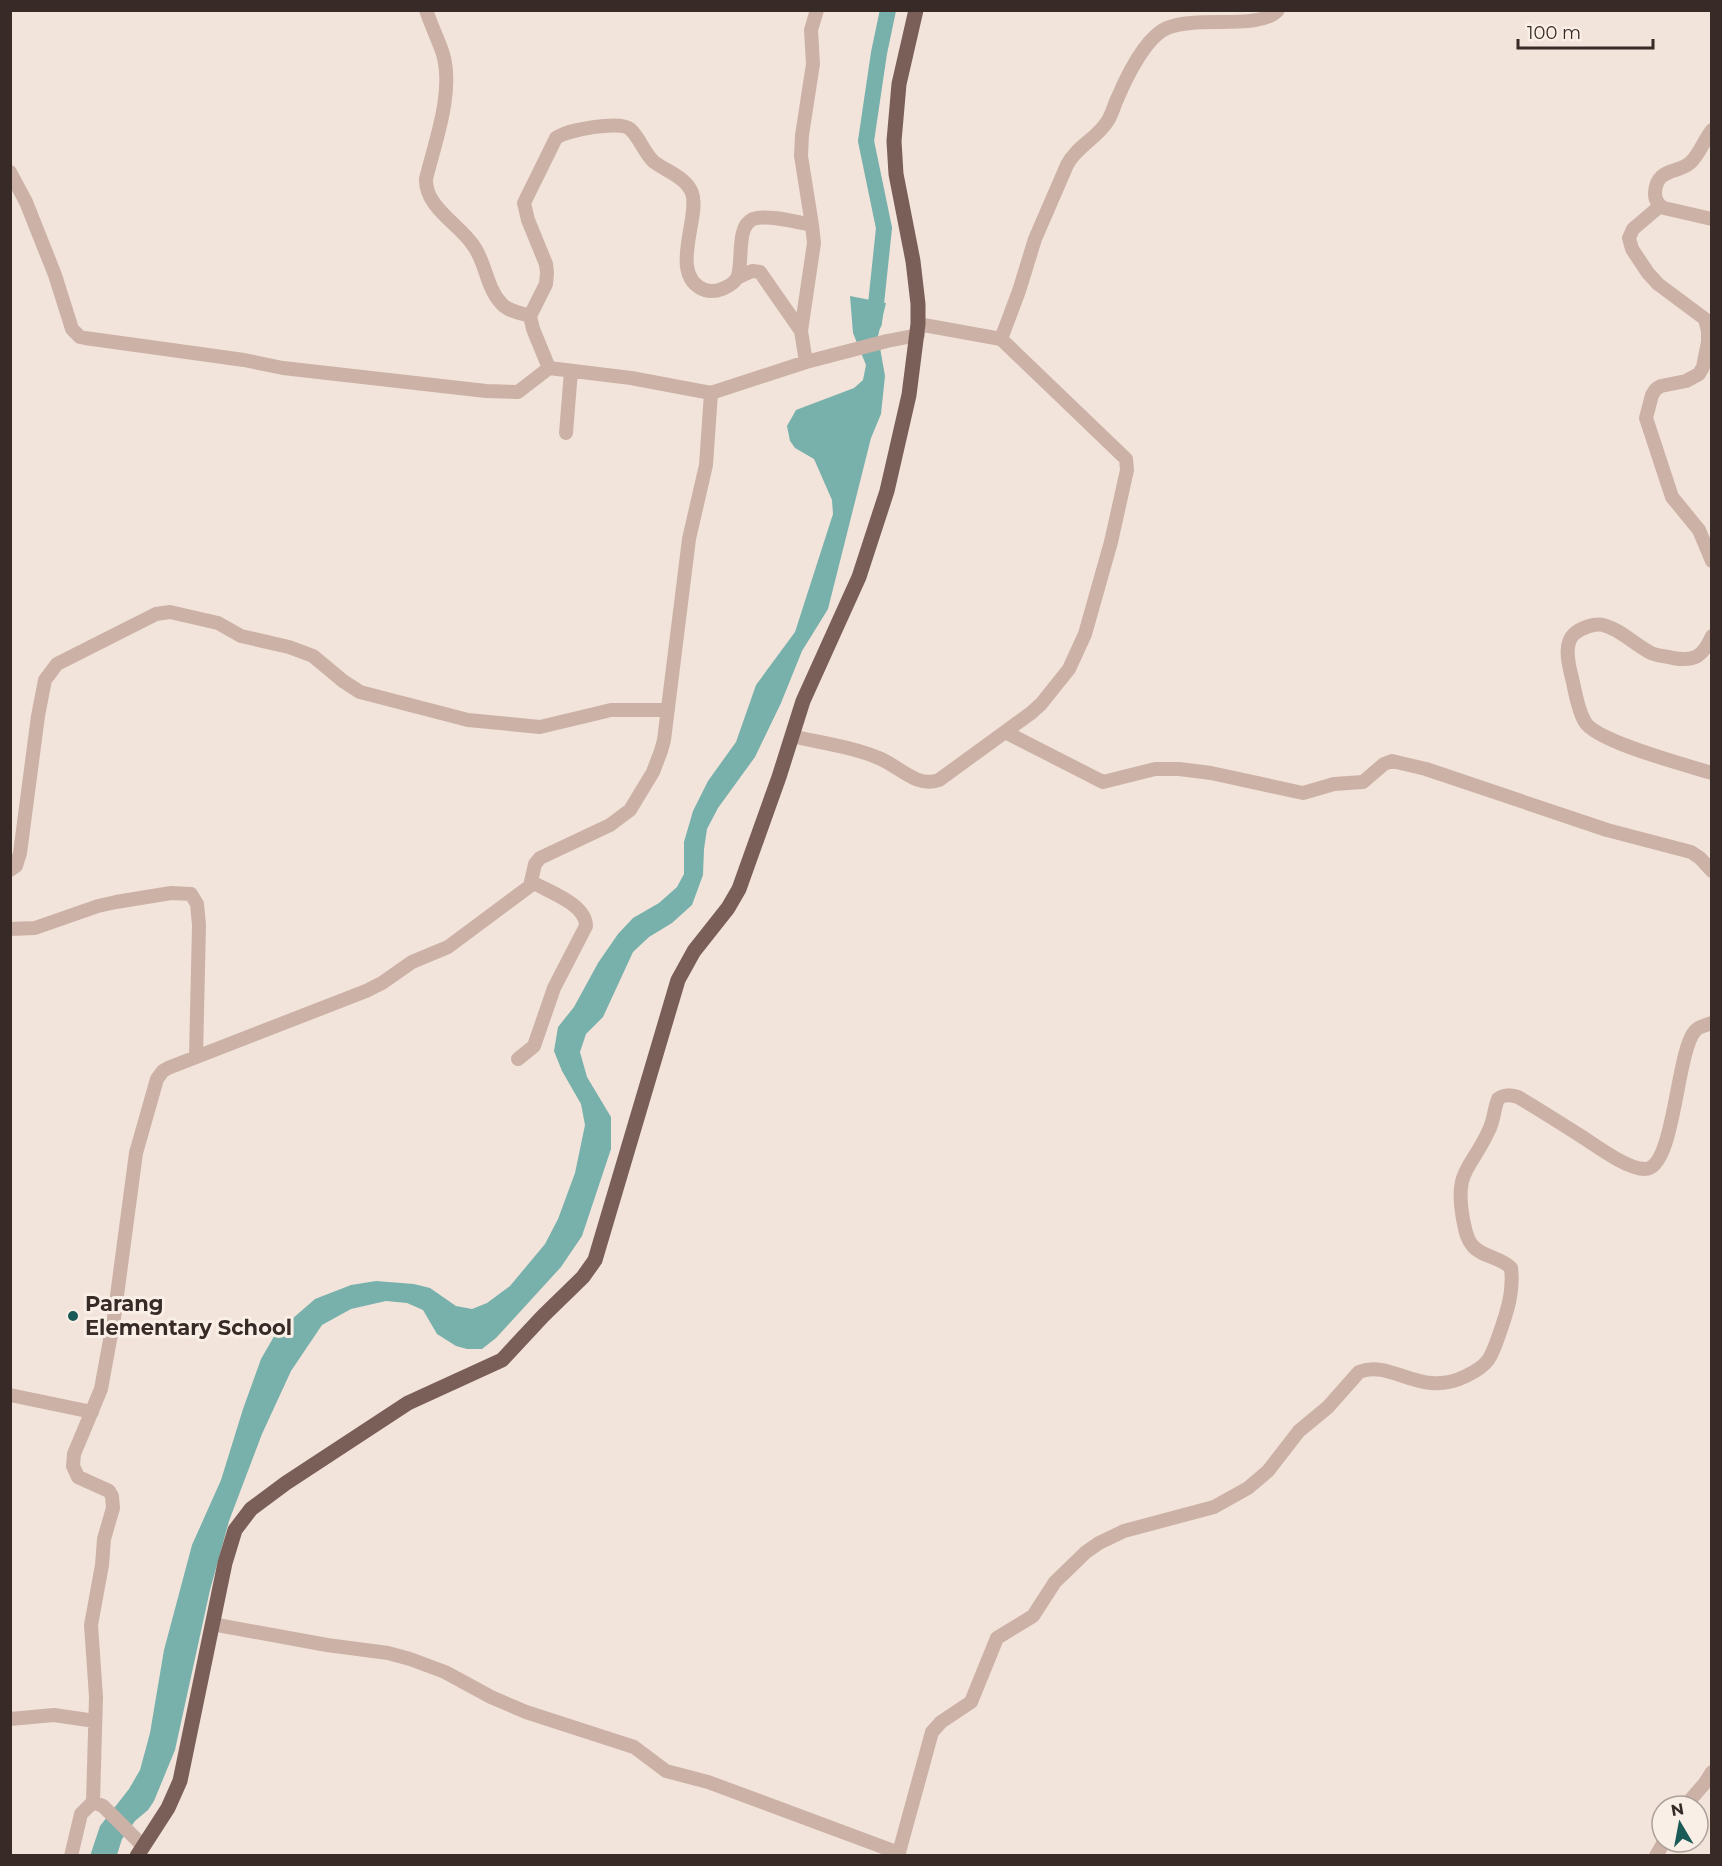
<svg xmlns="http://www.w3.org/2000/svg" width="1722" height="1866" viewBox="0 0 1722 1866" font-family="Montserrat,sans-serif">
<rect width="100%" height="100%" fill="#f3e4db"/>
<path fill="#78b1ac" d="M850 296 886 303 878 336 885 376 881 414 871 438 828 609 802 651 781 703 755 757 718 808 707 829 704 849 703 875 692 905 672 923 649 937 633 952 603 1017 586 1034 580 1052 587 1077 611 1117V1149L582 1236 561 1267 496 1338 482 1349H467L456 1346 437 1334 423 1310 407 1303 386 1301 351 1309 322 1325 291 1371 262 1434 229 1521 210 1590 175 1750 154 1801 148 1810 135 1821 122 1839 117 1855 90 1856 100 1826 129 1789 140 1770 150 1733 164 1650 192 1545 221 1480 243 1409 261 1359 276 1333 315 1299 351 1285 376 1281 414 1284 430 1288 456 1306 472 1309 487 1303 510 1286 545 1244 558 1219 575 1173 585 1125 581 1104 562 1071 554 1051 558 1027 574 1007 598 963 618 934 633 918 659 903 677 887 684 874V842L693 811 708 781 736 742 756 685 795 632 833 514 832 500 814 459 795 448 790 441 787 426 796 410 854 388 863 380 866 365 853 333Z"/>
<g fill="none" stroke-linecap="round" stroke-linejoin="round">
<path stroke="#78b1ac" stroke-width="16" d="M874 323 884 228 866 141 879 53 888 10"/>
<path stroke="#ccb2a6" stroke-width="14" d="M426 10C431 25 438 39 443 54 454 92 435 142 426 179 425 207 459 224 473 245 486 262 486 287 501 303 507 311 521 313 530 316
M1712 130C1704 140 1700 153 1691 162 1679 174 1656 167 1655 193 1655 200 1658 205 1664 208L1712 219
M10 172 26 202 55 275 72 329 80 337 85 338 244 360 283 368 486 391 518 392 549 368 631 378 711 393 806 362 887 341 918 335
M1660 206 1633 229 1629 238 1632 249 1648 273 1658 284 1705 319 1708 331V342L1703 367 1699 374 1686 381 1661 386 1656 389 1652 395 1646 418 1672 497 1699 530 1712 561
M812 225 801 156 802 135 813 64 811 30 817 10
M737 278 752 271 760 272 801 331
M1001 339 1019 291 1035 239 1067 165C1076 147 1096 139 1107 122 1112 115 1114 105 1118 97 1127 76 1146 37 1167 28 1198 15 1259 31 1278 10
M549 368 533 329 530 316 546 284 547 273 546 264 528 220 524 203 556 138C566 130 621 120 630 129 640 138 644 153 654 162 666 171 687 178 692 193 701 217 667 276 705 290 711 292 717 291 722 289 727 287 734 283 737 278 744 264 735 227 753 219 766 214 797 222 812 225L814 243 801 331 806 362
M566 433 571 371
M1712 636C1703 656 1695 662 1673 658 1666 656 1657 656 1651 653 1635 645 1620 629 1603 625 1594 623 1581 628 1574 634 1564 643 1568 662 1571 674 1575 689 1577 709 1585 722 1597 742 1686 765 1712 773
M1005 732 1103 782 1155 769H1179L1211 773 1303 793 1334 784 1363 782 1384 764 1392 761 1426 769 1607 830 1691 852 1700 858 1712 871
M792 736C821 743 854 747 881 759 901 768 917 788 939 780L1031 713 1041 704 1069 669 1085 634 1111 542 1127 470 1126 459 1001 339 918 324
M10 870 16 866 20 853 38 716 45 680 57 664 156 614 170 612 218 623 241 636 289 647 313 656 343 681 360 692 468 720 540 727 611 710H668
M10 929 35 928 98 906 116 902 171 893 191 894 197 904 199 925 196 1057
M518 1059 534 1046 554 988 586 926C586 904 549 892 532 882
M10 1395 92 1412
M212 1624 327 1645 388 1653 410 1659 445 1672 491 1697 526 1712 634 1747 666 1771 708 1782 899 1853
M10 1719 54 1715 95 1721
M93 1802 96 1697 91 1625 102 1565 104 1539 113 1508 112 1496 109 1491 78 1477 73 1466 74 1454 101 1389 114 1318 136 1153 157 1079 163 1071 168 1068 366 991 382 983 412 962 448 947 530 886 535 864 540 858 610 825 630 810 653 772 661 751 664 740 689 539 706 465 711 393
M1685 1806 1705 1783 1712 1772
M71 1856 81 1814 93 1802 103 1806 143 1846
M898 1856 932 1732 941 1722 971 1702 997 1638 1033 1616 1055 1582 1086 1552 1099 1543 1124 1531 1214 1507 1248 1488 1268 1471 1299 1431 1328 1407 1359 1372C1393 1359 1420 1399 1466 1376 1489 1365 1491 1358 1499 1335 1507 1312 1514 1292 1511 1268 1501 1257 1481 1257 1472 1245 1466 1238 1465 1228 1463 1219 1454 1169 1471 1170 1489 1130 1494 1120 1494 1109 1498 1099 1504 1094 1510 1095 1518 1097 1540 1110 1562 1124 1584 1138 1599 1148 1628 1169 1645 1169 1675 1169 1676 1052 1695 1031 1699 1026 1706 1025 1712 1023
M1656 1856 1664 1842"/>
<path stroke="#7a5f58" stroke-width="15" d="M137 1856 168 1808 180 1781 225 1563 235 1530 251 1509 286 1483 408 1403 502 1360 543 1316 583 1277 595 1260 678 980 694 951 728 908 739 889 779 777 803 701 859 577 887 491 909 395 918 324V304L913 261 896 174 894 141 899 84 916 10"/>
</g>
<circle fill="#1b5b57" stroke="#faefe7" stroke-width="2" cx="73" cy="1316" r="6"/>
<g text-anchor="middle" stroke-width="6" stroke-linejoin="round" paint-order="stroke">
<g font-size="21" font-weight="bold" fill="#372a27" stroke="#faefe7" text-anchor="start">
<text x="85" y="1311">Parang<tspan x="85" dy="24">Elementary School</tspan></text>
</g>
</g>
<rect width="1722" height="1866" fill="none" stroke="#372a27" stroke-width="24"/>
<g transform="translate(1680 1824) rotate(350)"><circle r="28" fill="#faefe7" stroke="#aca09a" stroke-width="1.5"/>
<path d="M0-4.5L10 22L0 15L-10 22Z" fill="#1b5b57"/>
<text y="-9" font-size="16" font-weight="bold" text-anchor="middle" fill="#372a27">N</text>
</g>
<path d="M1518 39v9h135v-9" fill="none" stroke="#372a27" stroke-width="3"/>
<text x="1527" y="39" font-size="18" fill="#372a27" stroke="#faefe7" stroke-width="4.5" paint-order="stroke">100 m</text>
</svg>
